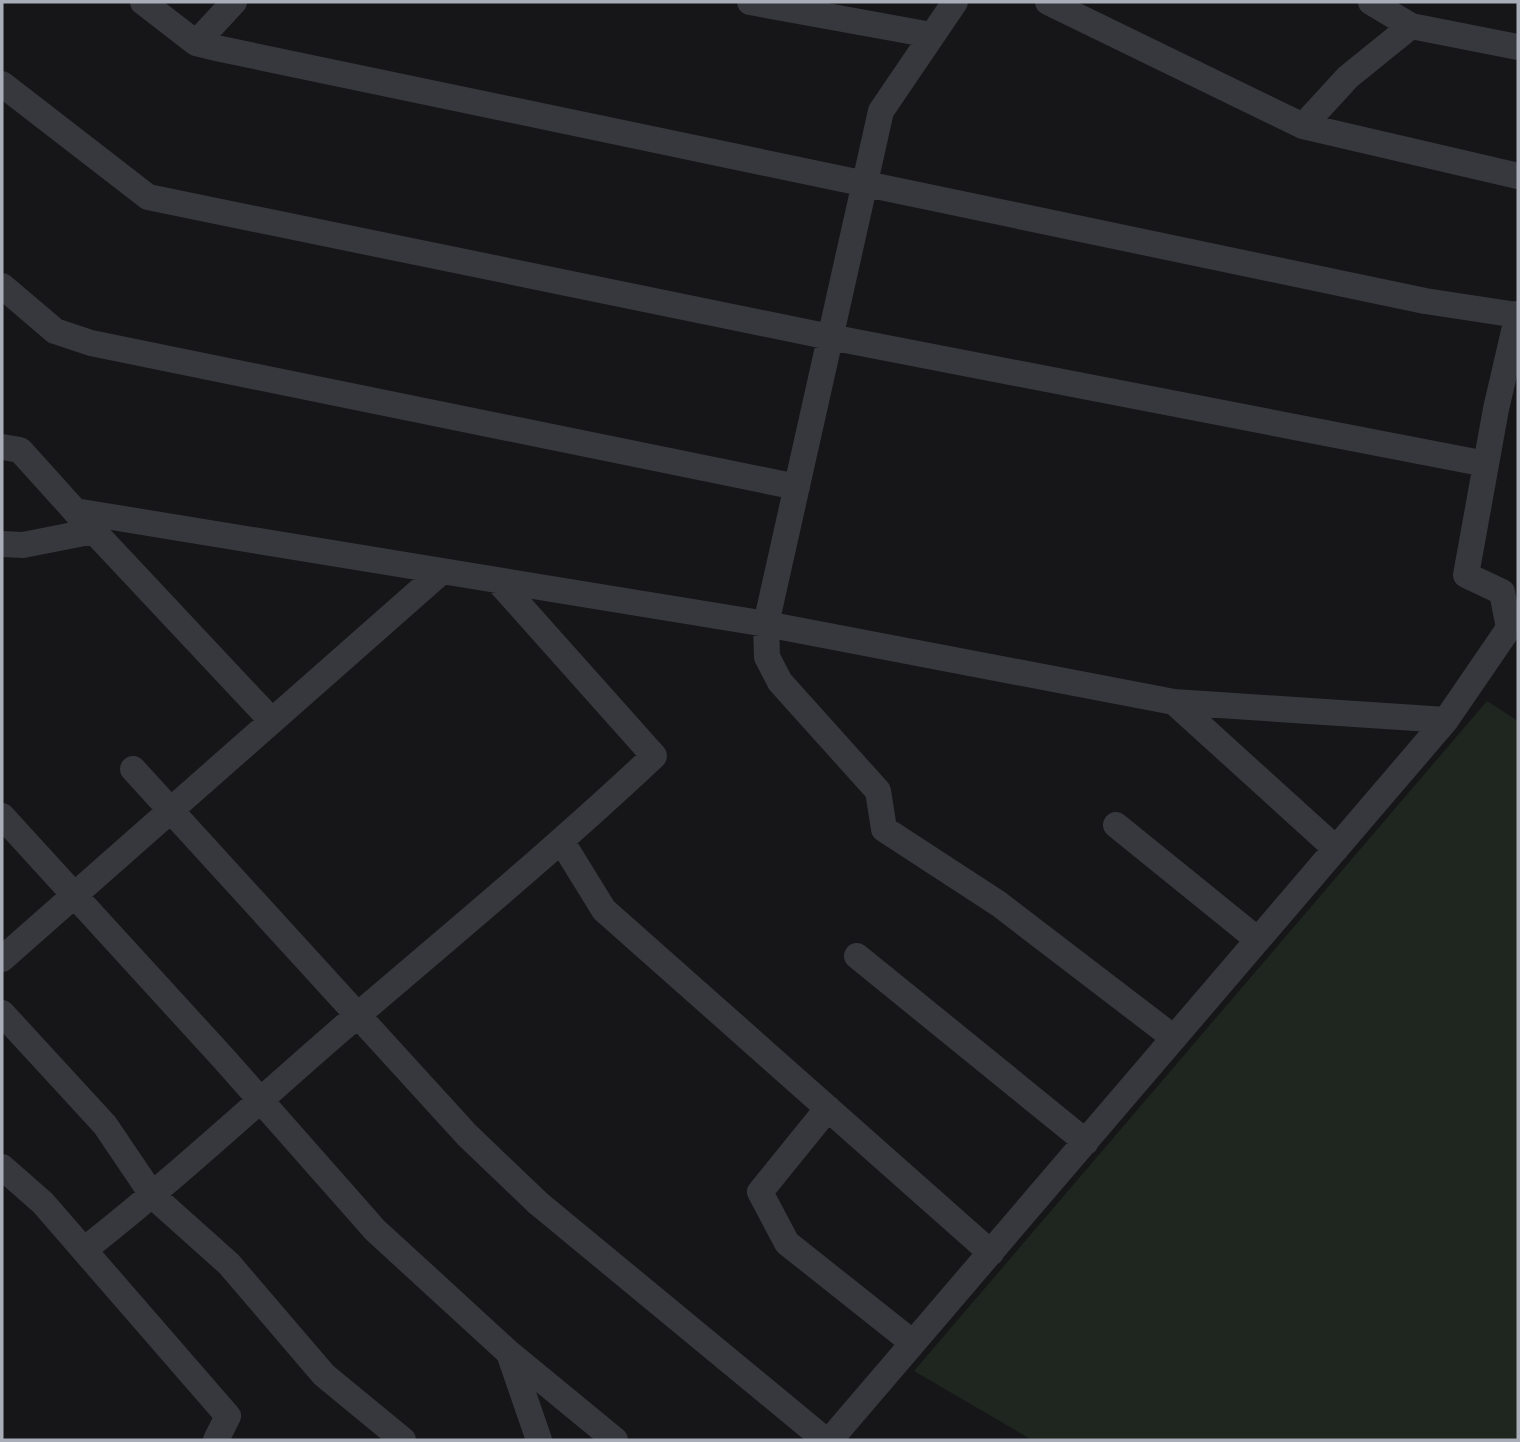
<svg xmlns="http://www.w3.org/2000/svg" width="1520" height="1442" viewBox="0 0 1520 1442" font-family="Poppins,sans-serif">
<rect width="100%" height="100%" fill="#161618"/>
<path fill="#1e261f" d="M1487 701 1518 721V1440H1032L914 1371Z"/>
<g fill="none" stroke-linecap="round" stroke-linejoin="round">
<path stroke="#37383d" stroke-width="26" d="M143 2 196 43 221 49 1425 301 1517 315
M750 2 931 35
M955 2 881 111 766 624 767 657 780 682 878 791 884 829 999 904 1174 1038
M1048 2 1303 126 1518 176
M1371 2 1411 26 1518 47
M196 43 234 2
M2 84 148 197 830 337 1486 464
M1303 126 1348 77 1411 26
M2 286 55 331 91 343 797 487
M2 447 20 450 75 511 766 624 1174 702 1446 720
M75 511 272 721
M2 544 23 545 94 531
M1174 702 1336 849
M133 769 467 1135 538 1203 825 1440
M2 816 225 1060 375 1230 508 1352 615 1440
M1116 825 1258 940
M562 842 604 910 991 1253
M857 956 1086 1142
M2 959 441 572
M2 1013 105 1125 153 1196 229 1264 324 1375 403 1440
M828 1108 760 1192 787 1243 913 1343
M2 1167 43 1203 228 1416 216 1440
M84 1250C172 1181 254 1105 338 1032 444 941 552 852 654 756L498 581
M509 1353 539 1440
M830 1440 1446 720 1509 628 1502 592 1466 575 1496 409 1518 314"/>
</g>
<rect width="1520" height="1442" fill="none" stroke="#a8adb8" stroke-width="7"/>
</svg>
